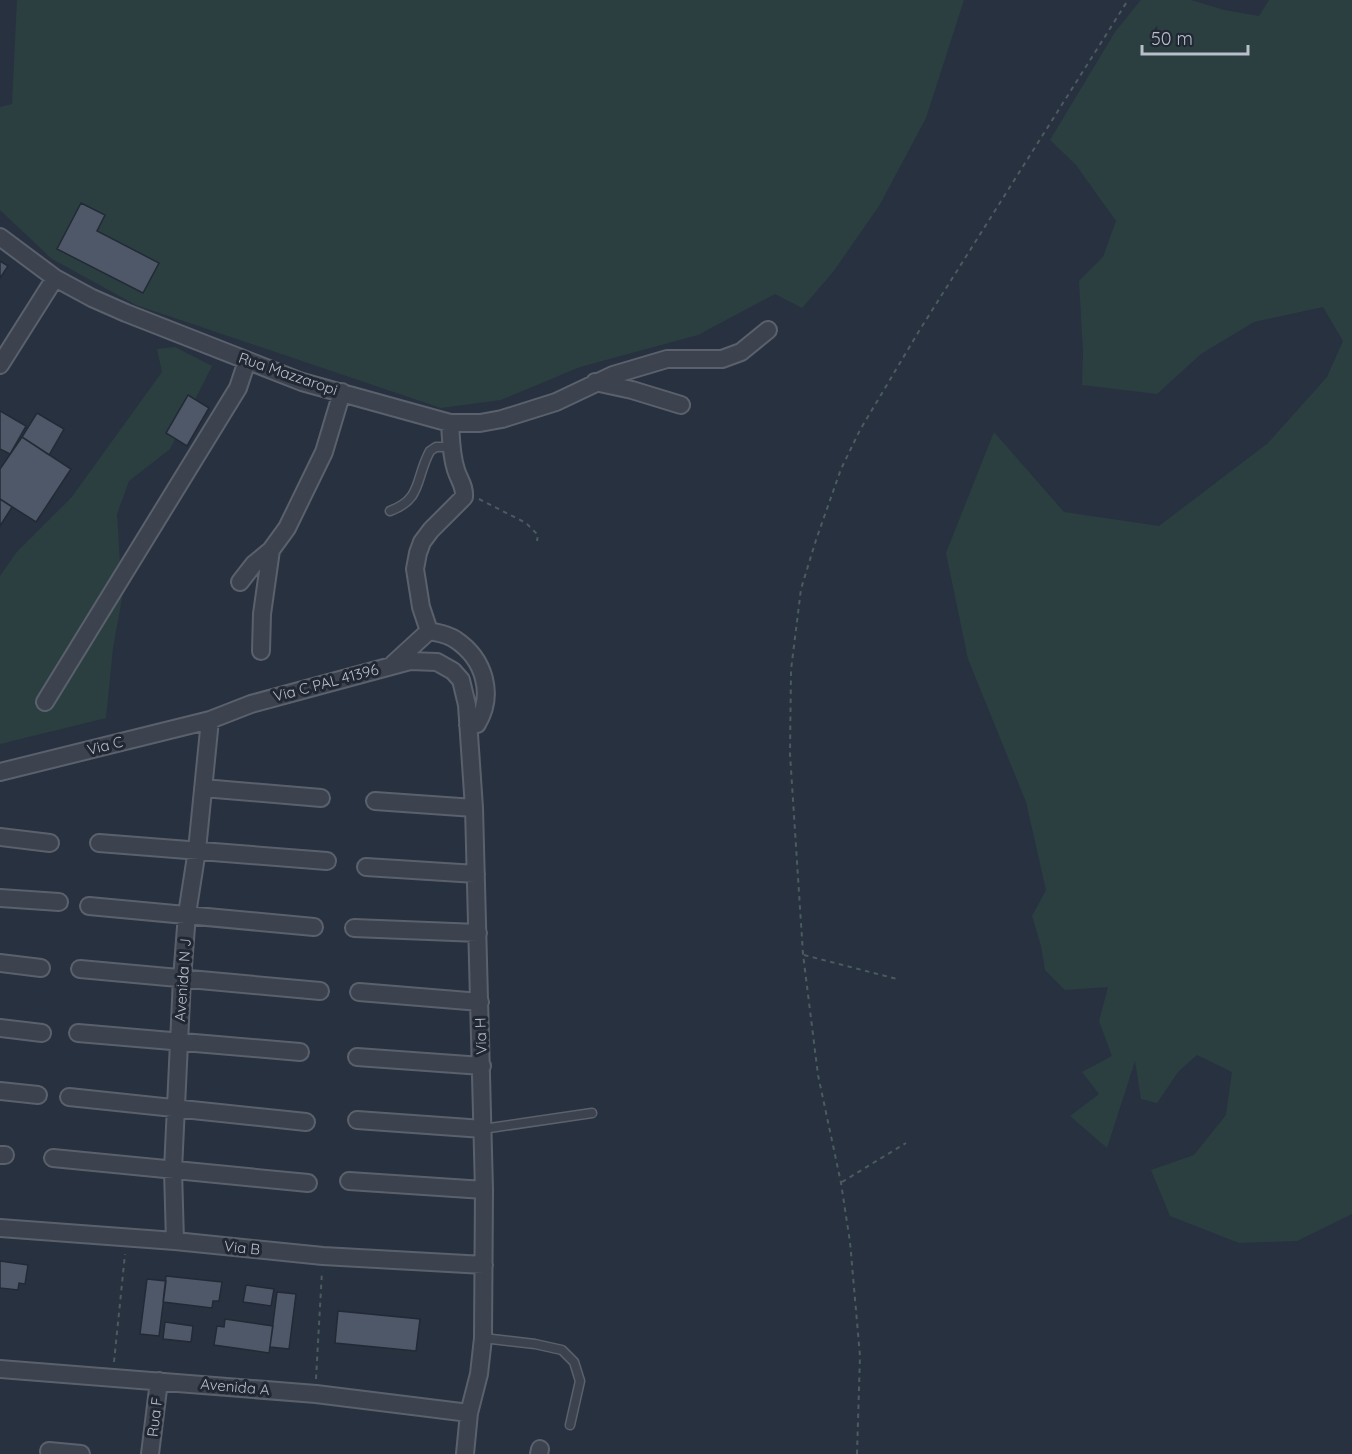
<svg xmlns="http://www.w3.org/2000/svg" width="1352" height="1454" viewBox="0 0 1352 1454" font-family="Quicksand,sans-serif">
<rect width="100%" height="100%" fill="#28313f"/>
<path fill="#2b3f41" d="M17 0H964L926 118 879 206 833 272 802 308 775 294 698 335 580 367 501 400 441 408 136 305 52 259 0 210V107L12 104Z
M1141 0H1191L1224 10 1259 16 1269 0H1352V1214L1297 1241 1239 1243 1170 1216 1151 1170 1194 1155 1226 1115 1232 1072 1197 1055 1178 1072 1157 1103 1141 1099 1135 1061 1107 1148 1070 1116 1099 1094 1082 1072 1112 1056 1099 1021 1108 987 1065 990 1045 970 1041 946 1032 916 1046 890 1026 802 968 659 946 553 994 432 1064 512 1159 526 1268 443 1327 377 1343 341 1323 307 1254 322 1201 354 1157 394 1082 385 1083 352 1079 281 1103 257 1116 221 1076 165 1050 140 1115 32Z
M175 347 212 366 170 449 129 481 117 514 122 598 113 648 106 718 0 744V576L16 553 71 498 162 372 157 349Z"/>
<path fill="#4e5868" stroke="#232a36" stroke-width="1.5" d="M81 203 105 215 97 231 159 263 143 293 57 249Z
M0 261 8 266 0 278Z
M188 395 209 408 187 446 166 433Z
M0 411 26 426 10 454 0 449Z
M37 413 64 429 49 455 22 437Z
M22 437 71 469 36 522 0 499V469Z
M0 499 12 507 0 526Z
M0 1261 28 1265 25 1284 19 1283 18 1290 0 1288Z
M166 1276 222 1282 219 1301H213L212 1308 163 1302Z
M147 1279 166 1281 159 1336 140 1334Z
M246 1285 274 1289 271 1306 243 1302Z
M277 1292 296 1294 289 1349 270 1347Z
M338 1311 420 1319 416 1351 335 1343Z
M225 1319 273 1326 269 1353 214 1345 217 1326 224 1327Z
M165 1322 193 1326 191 1342 163 1339Z"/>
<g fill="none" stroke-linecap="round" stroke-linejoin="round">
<g stroke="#5a616d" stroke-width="11">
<path id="service" d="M390 511C423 499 415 478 430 451L436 447H451
M483 1129 592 1113
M483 1338 535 1344 562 1350 574 1362 580 1381 570 1425"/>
</g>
<g stroke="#5a616d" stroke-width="20">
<path id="minor" d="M0 237 55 278 92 298 126 313 302 382 450 423H480L502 419 556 402 613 375 667 359H722L741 352 768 330
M0 365 55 278
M595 382 632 390 681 405
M240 582 254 564 271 550 287 528 324 452 342 392
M429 631C438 633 448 634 456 640 484 659 495 694 477 724L468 725
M261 651 262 614 271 550
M393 664 429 631 421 607 415 569 418 553 422 542 431 530 464 497C465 486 459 480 456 470 451 455 451 439 450 423
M45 702 238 388 247 361
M0 772 210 720 251 704 410 661 437 662 453 671 461 680 467 705 474 808 484 1190 483 1338 479 1374 469 1413 465 1454
M203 788 321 798
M375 801 474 808
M0 837 50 843
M99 843 327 861
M366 867 476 874
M0 898 59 902
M89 906 314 927
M354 928 478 933
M0 963 41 968
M80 969 320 991
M359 992 480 1002
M0 1028 42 1033
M78 1033 300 1052
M357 1057 482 1066
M0 1091 38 1095
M69 1097 306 1122
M357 1120 483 1129
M0 1155H5
M53 1158 308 1183
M349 1181 484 1190
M0 1228 175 1241 323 1256 484 1265
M175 1241 173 1170 182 979 187 914 197 850 210 720
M0 1369 316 1394 469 1413
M49 1451 81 1454
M150 1454 159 1381
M539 1454 540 1449"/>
</g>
<path stroke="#4a5c5f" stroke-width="2" stroke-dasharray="4.5 4.5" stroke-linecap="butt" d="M479 499 526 523 538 535 537 541
M804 955 897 979
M842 1182 906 1143
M114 1362 125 1254
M316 1379 322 1271
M857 1454 860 1356 850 1242 841 1183 818 1075 803 954 790 754 791 670 801 589 816 540 841 469 860 430 919 331 1128 0"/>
<use href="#service" stroke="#3c434f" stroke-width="8"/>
<use href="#minor" stroke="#3c434f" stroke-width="16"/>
</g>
<g text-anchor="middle" stroke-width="6" stroke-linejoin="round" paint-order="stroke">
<g font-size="15" fill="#b8beca" stroke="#212834">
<text transform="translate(288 374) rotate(19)" y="5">Rua Mazzaropi</text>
<text transform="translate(326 683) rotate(-15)" y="5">Via C PAL 41396</text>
<text transform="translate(105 746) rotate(-14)" y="5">Via C</text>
<text transform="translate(183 980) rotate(-86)" y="5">Avenida N J</text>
<text transform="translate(481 1036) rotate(-92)" y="5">Via H</text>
<text transform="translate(242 1248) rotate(6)" y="5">Via B</text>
<text transform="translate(235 1387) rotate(5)" y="5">Avenida A</text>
<text transform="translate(155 1417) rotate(-83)" y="5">Rua F</text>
</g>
</g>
<path d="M1142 45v9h106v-9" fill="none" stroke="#b8beca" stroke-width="3"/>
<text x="1151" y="45" font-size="18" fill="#b8beca" stroke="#212834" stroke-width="4.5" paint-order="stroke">50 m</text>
</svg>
